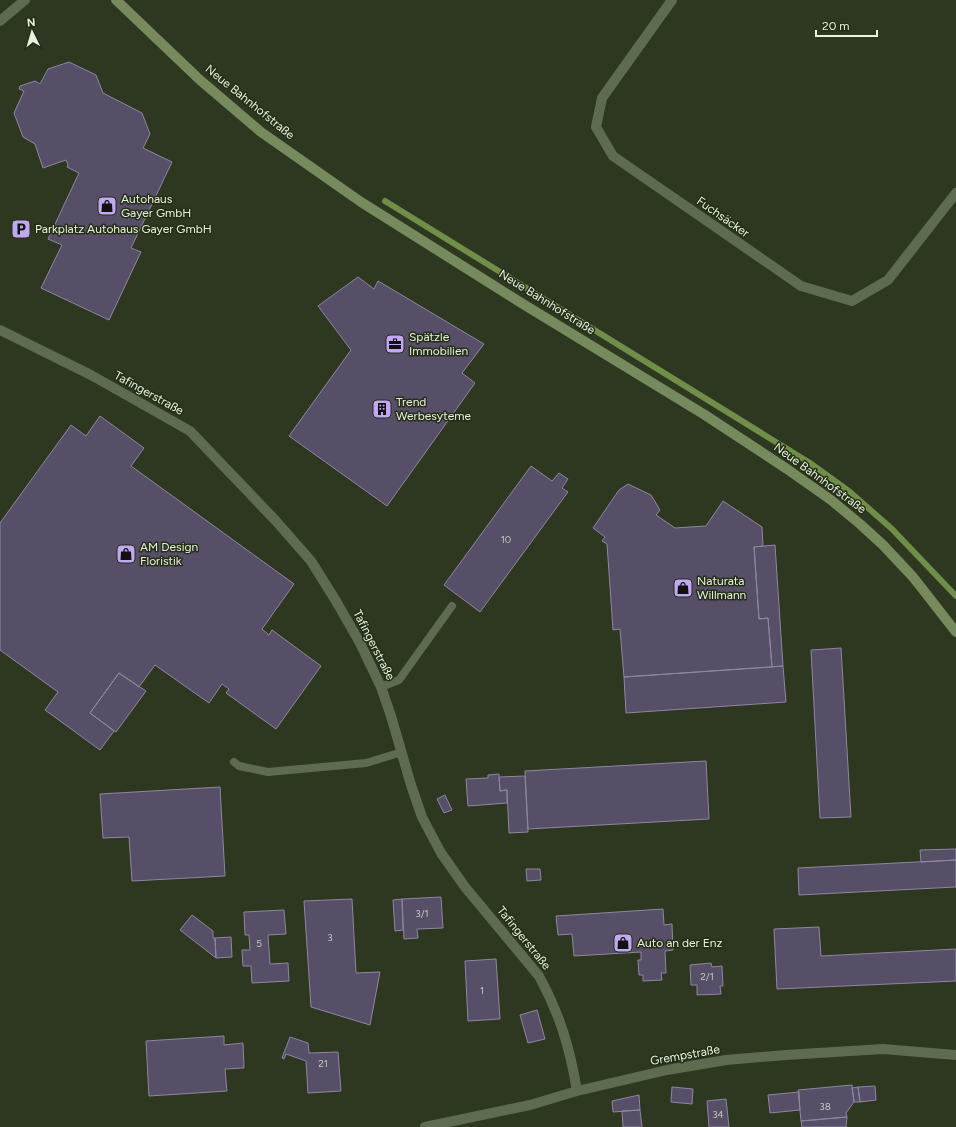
<svg xmlns="http://www.w3.org/2000/svg" width="956" height="1127" viewBox="0 0 956 1127" font-family="Figtree,sans-serif">
<rect width="100%" height="100%" fill="#2e3820"/>
<g fill="none" stroke-linecap="round" stroke-linejoin="round">
<path stroke="#708d4a" stroke-width="6" d="M385 201 810 463 850 492 892 529 956 596"/>
</g>
<path fill="#574e68" stroke="#8f86a2" d="M69 62 96 75 103 93 142 113 150 134 143 148 172 162 131 248 141 252 109 320 41 288 62 245 48 239 79 173 67 167 68 165 66 160 43 168 35 144 23 137 14 113 24 91 19 89 20 86 35 81 40 84 48 69Z
M358 277 374 289 378 281 484 344 462 373 475 383 387 506 289 436 351 350 318 306Z
M100 416 144 448 131 466 294 584 262 629 269 635 272 630 321 666 276 729 226 693 229 689 222 684 209 703 155 665 139 687 119 673 90 713 114 731 100 750 45 710 58 692 0 650V523L71 425 86 436Z
M531 466 552 481 559 473 568 479 562 488 568 492 480 612 444 585Z
M628 484 651 495 660 510 656 515 675 528 706 526 723 501 762 527 763 546 754 547 759 619 768 618 772 667 624 677 620 629 613 630 607 544 602 541 605 537 593 528 619 490Z
M775 545 783 666 772 667 768 618 759 619 754 547Z
M841 648 851 817 820 818 811 650Z
M783 666 786 702 626 713 624 677Z
M119 673 146 691 116 732 90 713Z
M706 761 709 819 528 829 525 771Z
M499 774 500 791 507 790V803L468 806 466 779 488 778V775Z
M525 776 528 832 509 833 507 790 500 791 499 777Z
M220 787 225 876 132 881 129 837 103 838 100 794Z
M445 795 452 810 444 813 437 799Z
M956 849V860L921 862 920 850Z
M956 860V887L799 895 798 868Z
M526 869H540L541 880 527 881Z
M441 897 443 928 417 929 418 938 404 939 402 899Z
M352 899 356 973 380 972 370 1025 311 1007 304 901Z
M402 899 403 930 395 931 393 900Z
M663 909 664 925 672 924 673 950 665 951 666 973H661L662 980 643 981V975H639L638 960H641V952L574 956 572 934 558 935 556 916Z
M284 910 286 934 268 935 270 964 288 963 289 981 252 983 251 966H243L242 950H250L249 935H245L244 912Z
M192 915 213 931V938H215L216 958 180 930Z
M819 927 821 956 956 949V981L777 989 774 929Z
M231 937 232 957 216 958 215 938Z
M496 959 500 1019 468 1021 465 961Z
M711 963 712 967 722 966 723 986H720L721 994 697 995V985H691L690 965Z
M537 1010 545 1039 528 1043 520 1015Z
M224 1036V1045L243 1043 244 1068 225 1069 227 1091 149 1096 146 1041Z
M290 1037 308 1043 309 1053 338 1052 341 1091 308 1093 306 1061 286 1054 284 1059 282 1058Z
M852 1085 854 1102 846 1113 847 1117 801 1121 798 1090Z
M875 1086 876 1100 860 1102 858 1087Z
M672 1087 693 1089 692 1104 671 1102Z
M858 1087 860 1102H854L852 1088Z
M799 1092 800 1110 770 1113 768 1095Z
M639 1095 640 1110 613 1112 612 1101Z
M726 1099 729 1127H709L707 1101Z
M640 1110 642 1127H623L622 1111Z
M847 1117 846 1127H802L801 1121Z"/>
<g fill="none" stroke-linecap="round" stroke-linejoin="round">
<path stroke="#5f6b50" stroke-width="8" d="M381 687 399 680 452 606
M234 762 239 766 268 772 366 763 402 752"/>
<path stroke="#5f6b50" stroke-width="10" d="M672 0 602 98 596 127 613 156 801 286 852 301 888 280 956 193
M0 21 25 0
M0 330 91 375 190 431 276 521 311 561 336 601 360 643 381 687 391 716 411 785 422 817 441 853 465 887 539 976C560 1015 570 1048 577 1091
M425 1127 530 1105 577 1091 667 1070 726 1060 786 1055 883 1049 956 1055"/>
<path stroke="#768a5e" stroke-width="10" d="M116 0 200 80 261 132 361 202 523 304 705 415 787 469 831 500 860 524 883 545 913 577 956 632"/>
</g>
<defs>
<g id="shop-square" transform="scale(1)"><rect x="-9" y="-9" width="18" height="18" rx="4" fill="#c2a8f3" stroke="#242e16"/><path d="M-5-2.5h2.3a2.7 3.5 0 0 1 5.4 0H5L5.5 6h-11ZM-1.5-2.5h3a1.5 2.3 0 0 0-3 0Z" fill="#111"/></g>
<g id="parking-square" transform="scale(1)"><rect x="-9" y="-9" width="18" height="18" rx="4" fill="#c2a8f3" stroke="#242e16"/><path d="M-3.5-5.5H1a3.5 3.5 0 0 1 0 7H-1V5.5H-3.5ZM-1-3.4V-.6H.8a1.4 1.4 0 0 0 0-2.8Z" fill="#111"/></g>
<g id="office-square" transform="scale(1)"><rect x="-9" y="-9" width="18" height="18" rx="4" fill="#c2a8f3" stroke="#242e16"/><path d="M-6-3h4V-5.5h4V-3h4V5H-6ZM-1-4.5V-3h2v-1.5ZM-6 0V1H6V0Z" fill="#111"/></g>
<g id="building-square" transform="scale(1)"><rect x="-9" y="-9" width="18" height="18" rx="4" fill="#c2a8f3" stroke="#242e16"/><path d="M-4-6H4V6H1V3H-1V6H-4ZM-2.5-4.3h1.7v1.8h-1.7ZM.8-4.3h1.7v1.8H.8ZM-2.5-1h1.7V.8h-1.7ZM.8-1h1.7V.8H.8Z" fill="#111"/></g>
</defs>
<g fill-rule="evenodd">
<use href="#shop-square" x="107" y="206"/>
<use href="#parking-square" x="21" y="229"/>
<use href="#office-square" x="395" y="344"/>
<use href="#building-square" x="382" y="409"/>
<use href="#shop-square" x="126" y="554"/>
<use href="#shop-square" x="683" y="588"/>
<use href="#shop-square" x="623" y="943"/>
</g>
<g text-anchor="middle" stroke-width="3" stroke-linejoin="round" paint-order="stroke">
<g font-size="10" fill="#c4c8c3">
<text x="506" y="543">10</text>
<text x="422" y="917">3/1</text>
<text x="330" y="941">3</text>
<text x="259" y="947">5</text>
<text x="707" y="980">2/1</text>
<text x="482" y="994">1</text>
<text x="323" y="1067">21</text>
<text x="825" y="1110">38</text>
<text x="718" y="1118">34</text>
</g>
<g font-size="12" fill="#e9f1e1" stroke="#242e16">
<text transform="translate(250 102) rotate(39)" y="4">Neue Bahnhofstraße</text>
<text transform="translate(723 217) rotate(35)" y="4">Fuchsäcker</text>
<text transform="translate(547 302) rotate(32)" y="4">Neue Bahnhofstraße</text>
<text transform="translate(149 393) rotate(29)" y="4">Tafingerstraße</text>
<text transform="translate(820 478) rotate(36)" y="4">Neue Bahnhofstraße</text>
<text transform="translate(374 645) rotate(63)" y="4">Tafingerstraße</text>
<text transform="translate(524 938) rotate(51)" y="4">Tafingerstraße</text>
<text transform="translate(685 1055) rotate(-10)" y="4">Grempstraße</text>
</g>
<g font-size="12" fill="#e9f1e1" stroke="#242e16" text-anchor="start">
<text x="121" y="203">Autohaus<tspan x="121" dy="14">Gayer GmbH</tspan></text>
<text x="35" y="233">Parkplatz Autohaus Gayer GmbH</text>
<text x="409" y="341">Spätzle<tspan x="409" dy="14">Immobilien</tspan></text>
<text x="396" y="406">Trend<tspan x="396" dy="14">Werbesyteme</tspan></text>
<text x="140" y="551">AM Design<tspan x="140" dy="14">Floristik</tspan></text>
<text x="697" y="585">Naturata<tspan x="697" dy="14">Willmann</tspan></text>
<text x="637" y="947">Auto an der Enz</text>
</g>
</g>
<g transform="translate(32 32) rotate(355)" stroke="#242e16" stroke-width="3" paint-order="stroke">
<path d="M0-3L7 15L0 10L-7 15Z" fill="#e9f1e1"/>
<text y="-6" font-size="11" font-weight="bold" text-anchor="middle" fill="#e9f1e1">N</text>
</g>
<path d="M816 30v6h61v-6" fill="none" stroke="#e9f1e1" stroke-width="2"/>
<text x="822" y="30" font-size="12" fill="#e9f1e1" stroke="#242e16" stroke-width="3" paint-order="stroke">20 m</text>
</svg>
